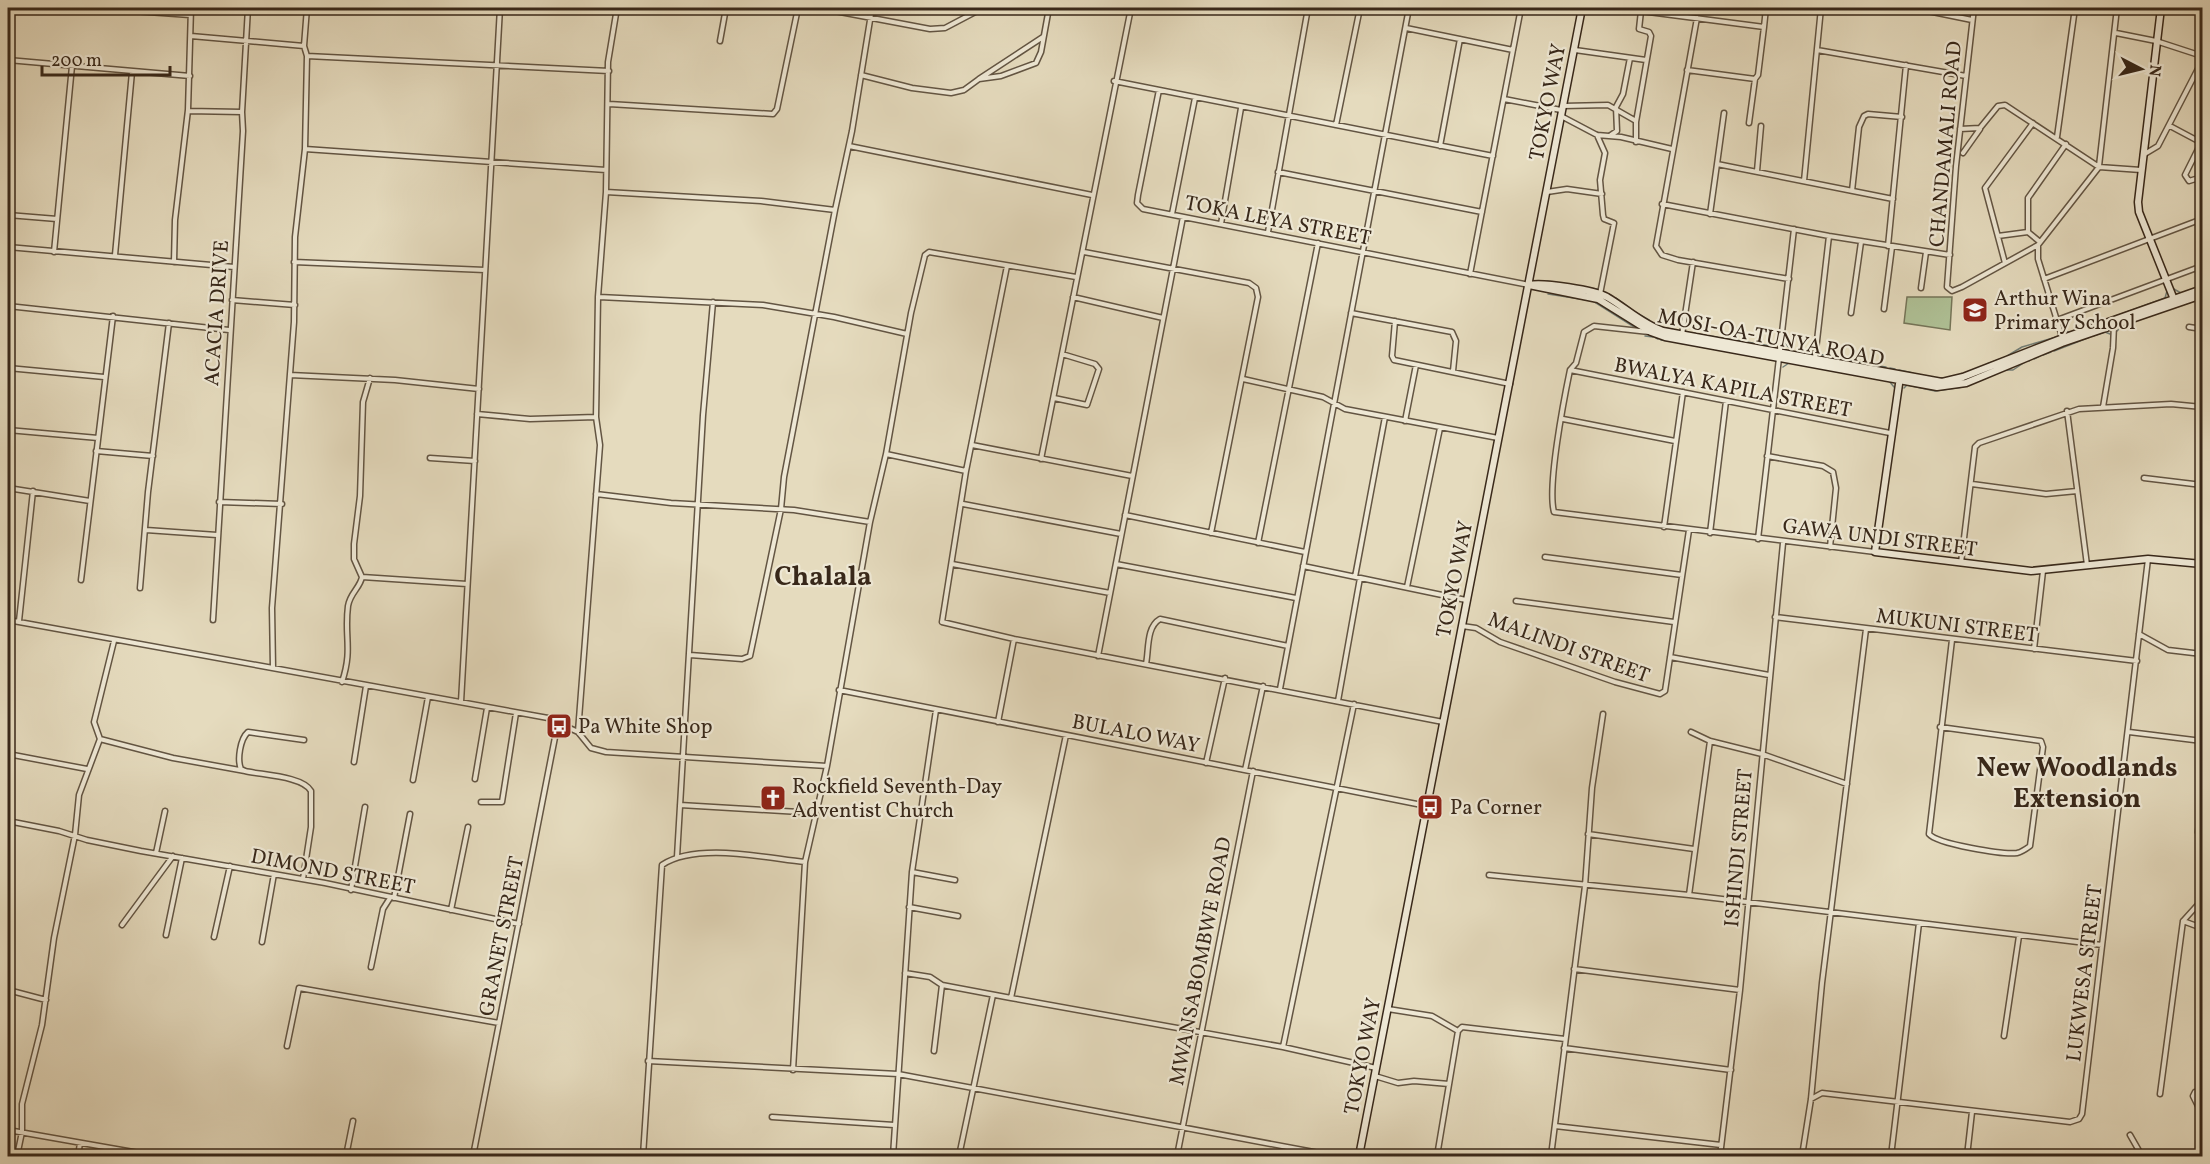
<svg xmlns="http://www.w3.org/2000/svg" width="2210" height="1164" viewBox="0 0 2210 1164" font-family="Vollkorn,serif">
<rect width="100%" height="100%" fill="#e5dbbe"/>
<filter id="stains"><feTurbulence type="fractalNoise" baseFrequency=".00333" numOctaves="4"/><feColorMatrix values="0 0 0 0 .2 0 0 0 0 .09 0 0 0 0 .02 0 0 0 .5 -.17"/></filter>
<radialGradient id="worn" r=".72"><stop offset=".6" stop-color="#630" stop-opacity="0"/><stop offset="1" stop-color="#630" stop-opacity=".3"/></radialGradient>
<path fill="#afc196" stroke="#747458" stroke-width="1.5" d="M1907 297H1952L1950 330 1904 323Z"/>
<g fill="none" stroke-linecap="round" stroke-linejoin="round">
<path stroke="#727f79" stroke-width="1.5" d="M1547 281 1553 282
M1587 288 1598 289
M2172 288 2181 293 2202 286
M1604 292 1612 296
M1548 294 1593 301 1639 330
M1616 298 1630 308
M2185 304 2198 300
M1635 312 1649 320
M1654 324 1662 327
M1666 328 1675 330
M2066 330 2067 332H2072L2165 298 2167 291
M2117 331 2122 326
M1686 332 1703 335
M1645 336 1653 337
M1708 336 1717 337
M2093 336 2105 332 2110 334
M1656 338 1658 339
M1722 338H1723
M1727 339 1743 341
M1661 340 1670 341
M1676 342 1684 344
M1747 342 1753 343
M1784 343 1792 350
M1688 344 1697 346
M1758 344 1771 346 1775 342
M1701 347 1714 349
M1797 351 1812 353
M2054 351 2090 337
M1818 354 1829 356
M2043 355 2051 352
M2007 356 2022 347 2060 336
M1834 357 1838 358
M1842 359 1853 361
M2034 359 2040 356
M2029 361 2030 360
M1857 362 1866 363
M1870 364 1876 365
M1987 364 2003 358
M1879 366 1886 367
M1783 367 1789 363
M1890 368 1895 369
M1899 370 1913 373
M2006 370H2013L2025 362
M1936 378H1946
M1889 381 1894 387
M1979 381 1986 378
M1904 388 1907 385 1935 391 1963 387"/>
<g stroke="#635543" stroke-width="7">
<path id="street" d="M91 8 190 15
M307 8 304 46 307 56 305 149 606 170
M819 8 930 29 945 28 983 8
M1630 8 1641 11 1764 27 1766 8
M1913 8 1972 20
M1974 8 1956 166 1947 287 1952 291 1962 287 2038 245
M8 10V8
M1697 18 1656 246 1662 255 1678 260 1789 279
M1406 28 1513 50
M2116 33 2156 41 2202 56
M191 36 304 46
M720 41 726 8
M1575 50 1646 60
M1817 50 1966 76
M307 56 609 71
M8 60 190 76
M1687 70 1755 79 1758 75 1764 27
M861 75 912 88 951 93 964 90 979 79 1001 76 1036 63 1041 52 1049 8
M979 79 1043 37
M1114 81 1493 156
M1159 90 1138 195 1137 203 1143 209 1529 285
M1504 99 1561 110
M609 104 773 114 777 109 798 8
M1563 106 1608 105 1636 121
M188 111 242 112
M1561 116 1597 135 1621 137 1672 149
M1749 123 1755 79
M1336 125 1360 8
M2170 126 2202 143
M1960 129 1980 128 1998 106 2005 105 2099 167
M1597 135 1605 153 1600 180 1603 215 1604 219 1614 223 1600 294
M1611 135 1617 131 1616 107 1623 94 1630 58
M2057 137 2075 8
M1636 142V122L1651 36 1649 32 1639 29 1641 11
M2201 143 2185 175 2189 181 2202 177
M849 146 1092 195
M1440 146 1460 39
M1963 153 1980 129
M2143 155 2158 146 2202 61
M1717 164 1724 113
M2099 166 2117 8
M1757 171 1761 126
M1278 172 1482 212
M1804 181 1821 8
M1852 191 1859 127 1864 116 1868 114 1902 117
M606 192 761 201 835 210 852 131 872 8
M1547 192 1567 189 1602 194
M1662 204 1829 236 1950 255
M1172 214 1195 98
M1710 214 1717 164 1893 199
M8 215 57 219
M1221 224 1241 108
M1268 232 1308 8
M1998 236 2028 232
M2040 242 2028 232V198L2066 144
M1888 246 1906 65
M8 247 234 267
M54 252 72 66
M1084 252 1249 283 1256 288 1258 297 1211 533
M115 255 132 72
M174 262 175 220 188 110 191 8
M294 262 485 270
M2005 263 1985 188 2033 123
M1007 266 966 471 942 622 1014 639 1443 722
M1470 274 1521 8
M2044 279 2202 219
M1921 288 1926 252
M599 297 763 305 834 317 907 334
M1073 297 1163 318
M232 300 295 305
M8 306 229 330
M1884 309 1892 247
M1351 313 1452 332 1456 341 1453 371
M1851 313 1861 242
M2057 320 2202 266
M1395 321 1392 356 1394 360 1510 384
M2189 327 2202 329
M1649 332 1594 326 1584 332 1576 363 1570 370C1564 399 1547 486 1554 512L1875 552
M1682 335 1693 262
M2063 340 2038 259V245L2099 167 2141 170
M1815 358 1829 236
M8 368 104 377
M1570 370 1890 433
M290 375 395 380 479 389
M1243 379 1323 397 1345 409 1498 438
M1054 398 1087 405 1099 369 1095 364 1062 354
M2103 407 2113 348 2114 325
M2067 411 2087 565
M477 414 530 419 596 417
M1563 419 1675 441
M1405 421 1416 365
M8 430 98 438
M972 445 1132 476
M96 451 153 456
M886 454 966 471
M1767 456 1823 466 1833 472 1836 488 1830 547
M430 458 475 461
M1041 459 1131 8
M2144 478 2202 485
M1972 484 2046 494 2077 491
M8 488 90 501
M596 494 671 503 794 510 870 522
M219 502 282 504
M963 504 1121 534
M1125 515 1305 552
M1664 527 1683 392
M146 530 217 535
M1710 533 1726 401
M1758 539 1794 229
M1258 543 1318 243
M1545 557 1682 575
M1961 563 1975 447 1979 443 2079 409 2171 404 2202 407
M952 564 1110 593
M1116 564 1296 598
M1303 566 1466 600
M362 577 467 584
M1355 577 1385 417
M81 580 113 316
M1407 587 1440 428
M140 588 148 492 169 323
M1516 601 1674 622
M1775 617 2137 661
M8 620 548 718 578 732 591 748 606 752 827 766 870 522 886 454 911 313 925 255 929 252 1076 277
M213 620 243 131 242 112 248 8
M19 621 33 491
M1462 626 1476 628 1500 642 1615 682 1660 694 1665 691 1689 530
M2139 634 2168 650 2202 654
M2034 649 2043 571
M690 655 742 659 750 656 781 509 784 477 835 210
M1098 656 1183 217
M1670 657 1769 675
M1146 664C1149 650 1146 627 1160 619L1288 646
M273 668 272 608 294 322 295 237 305 149
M342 682C353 649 344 637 348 606 350 593 360 588 362 577L354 559V544L360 496 363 402 370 378
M1280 689 1409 8
M839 690 1427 806
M1338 701 1360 578
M461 702 500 8
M998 722 1014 639
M1940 727 2041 741 2043 747 2030 846C2026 849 2022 852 2017 853 2004 855 1937 844 1929 834L1952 640
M578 732 600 445 596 417 598 297 606 192 608 62 617 8
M2129 732 2202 741
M1066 735 1011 998 1283 1047 1376 1068
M100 739 94 722 114 641
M1710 741 1762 754 1847 784
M8 754 87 769
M354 762 366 686
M1206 763 1225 678
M1245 770 1263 686
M475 779 487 708
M413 780 428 697
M2037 795 2120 802
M481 802H502L516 713
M680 805 816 813
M8 821 59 831 87 840 141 851 325 883 519 924
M2198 832 2202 795
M1588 834 1694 849
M156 853 165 811
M677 857 703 415 713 302
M912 872 955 880
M1489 875 1689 895 2102 945
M303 879 311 827V791C303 776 261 775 245 771L241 769C237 760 240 739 248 732L304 740
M351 890 365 807
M1689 895 1710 741 1691 732
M394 898 410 814
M909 907 958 916
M451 910 468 827
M2183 921 2202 928
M122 925 173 856
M166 935 182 858
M214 937 230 866
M262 942 274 874
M371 967 383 909 390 898
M1574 969 1740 990
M905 973 930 977 942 985 1011 998
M8 990 46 1000
M1388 1009 1432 1016 1458 1031
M1458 1031 1462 1027 1565 1039
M2004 1036 2019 936
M287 1046 299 988 499 1023
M1283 1047 1354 704
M1564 1048 1731 1070
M934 1051 942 985
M648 1061 898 1074 1335 1156
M793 1070 805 862 827 766
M1375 1076 1398 1083 1414 1081 1449 1084
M2202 1091 2195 1092 2193 1096 2202 1114
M2160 1094 2183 921 2202 900
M1811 1099 1822 1093 2070 1122 2079 1119 2082 1114 2148 559
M772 1117 894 1125
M1555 1126 1721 1145
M8 1130 156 1156
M2130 1135 2142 1156
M17 1156 22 1132V1104L42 1025 54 938 75 835 79 795 100 739 173 758 245 771
M78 1156 80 1143
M346 1156 353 1121
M473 1156 558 722
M643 1156 662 865C697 842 765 858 805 862
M893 1156 912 872 936 710
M959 1156 993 995
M1177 1156 1253 771
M1437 1156 1458 1031
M1551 1156 1585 886 1592 788 1603 714
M1720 1156 1740 990 1783 543
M1802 1156 1811 1099 1822 983 1866 629
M1891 1156 1919 923
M1967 1156 1972 1112"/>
</g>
<g stroke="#38281a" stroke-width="9">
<path id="secondary" d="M2161 8 2138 202 2139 212 2175 302
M1529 285 1598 299 1651 332 1665 337 1937 387 1966 383 2062 343 2202 295
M1529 285C1544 282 1594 290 1607 297 1626 308 1642 324 1663 331L1942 382 1963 377 2063 338 2202 289
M1900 377 1875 552 2031 571 2148 559 2202 564
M1359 1156 1582 8"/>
</g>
<use href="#street" stroke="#eee8d5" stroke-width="4"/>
<use href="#secondary" stroke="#eee8d5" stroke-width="6"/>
</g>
<defs>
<g id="school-square" transform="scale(1.35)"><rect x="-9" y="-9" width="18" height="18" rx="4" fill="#8f2418" stroke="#eee8d5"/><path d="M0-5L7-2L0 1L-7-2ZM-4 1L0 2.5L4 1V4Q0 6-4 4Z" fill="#fff"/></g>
<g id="bus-square" transform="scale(1.35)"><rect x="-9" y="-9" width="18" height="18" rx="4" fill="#8f2418" stroke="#eee8d5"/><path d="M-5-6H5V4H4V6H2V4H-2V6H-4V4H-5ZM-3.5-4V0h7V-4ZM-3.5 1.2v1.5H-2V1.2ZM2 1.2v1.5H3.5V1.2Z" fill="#fff"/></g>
<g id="church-square" transform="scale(1.35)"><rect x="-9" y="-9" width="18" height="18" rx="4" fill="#8f2418" stroke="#eee8d5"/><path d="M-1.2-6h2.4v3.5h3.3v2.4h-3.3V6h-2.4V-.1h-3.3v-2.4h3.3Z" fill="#fff"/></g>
</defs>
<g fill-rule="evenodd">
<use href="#school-square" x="1975" y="310"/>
<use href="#bus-square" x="559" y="726"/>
<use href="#church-square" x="773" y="798"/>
<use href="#bus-square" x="1430" y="807"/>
</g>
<g text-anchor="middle" stroke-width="4.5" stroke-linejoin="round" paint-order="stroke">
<g font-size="21" fill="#38281a" stroke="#eee8d5">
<text transform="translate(1547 102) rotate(-79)" y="7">TOKYO WAY</text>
<text transform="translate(1945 144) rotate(-85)" y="7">CHANDAMALI ROAD</text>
<text transform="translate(1278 220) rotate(11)" y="7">TOKA LEYA STREET</text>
<text transform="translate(216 313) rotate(-86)" y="7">ACACIA DRIVE</text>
<text transform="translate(1771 337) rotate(11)" y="7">MOSI-OA-TUNYA ROAD</text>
<text transform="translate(1733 387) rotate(11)" y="7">BWALYA KAPILA STREET</text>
<text transform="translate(1880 537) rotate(7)" y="7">GAWA UNDI STREET</text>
<text transform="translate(1454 579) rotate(-79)" y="7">TOKYO WAY</text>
<text transform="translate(1957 625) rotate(7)" y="7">MUKUNI STREET</text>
<text transform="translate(1569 647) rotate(20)" y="7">MALINDI STREET</text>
<text transform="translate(1136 733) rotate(11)" y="7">BULALO WAY</text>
<text transform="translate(1738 848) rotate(-85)" y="7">ISHINDI STREET</text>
<text transform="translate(333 871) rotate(11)" y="7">DIMOND STREET</text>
<text transform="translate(501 936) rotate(-79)" y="7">GRANET STREET</text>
<text transform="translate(1200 961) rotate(-79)" y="7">MWANSABOMBWE ROAD</text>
<text transform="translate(2084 973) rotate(-83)" y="7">LUKWESA STREET</text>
<text transform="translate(1362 1056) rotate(-79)" y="7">TOKYO WAY</text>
</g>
<g font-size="21" fill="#38281a" stroke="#eee8d5" text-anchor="start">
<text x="1994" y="305">Arthur Wina<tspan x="1994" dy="24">Primary School</tspan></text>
<text x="578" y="733">Pa White Shop</text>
<text x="792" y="793">Rockfield Seventh-Day<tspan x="792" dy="24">Adventist Church</tspan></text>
<text x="1450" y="814">Pa Corner</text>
</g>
<g font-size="27" font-weight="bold" fill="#38281a" stroke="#eee8d5">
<text x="823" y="585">Chalala</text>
<text x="2077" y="776">New Woodlands<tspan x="2077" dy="31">Extension</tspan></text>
</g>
</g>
<rect width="2210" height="1164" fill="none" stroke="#e5dbbe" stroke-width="30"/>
<rect x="9" y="9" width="2192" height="1146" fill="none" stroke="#38281a" stroke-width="3"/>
<rect x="15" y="15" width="2180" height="1134" fill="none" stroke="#38281a" stroke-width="1.5"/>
<g transform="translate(2141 69) rotate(97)" stroke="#eee8d5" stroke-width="4.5" paint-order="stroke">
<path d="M0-4.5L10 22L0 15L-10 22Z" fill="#38281a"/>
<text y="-9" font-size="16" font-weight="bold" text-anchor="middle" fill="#38281a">N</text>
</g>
<path d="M42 66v9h128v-9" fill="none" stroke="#38281a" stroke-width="3"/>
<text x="51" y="66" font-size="18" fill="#38281a" stroke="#eee8d5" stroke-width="4.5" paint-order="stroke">200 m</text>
<rect width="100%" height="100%" filter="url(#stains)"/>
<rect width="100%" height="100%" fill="url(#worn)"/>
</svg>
